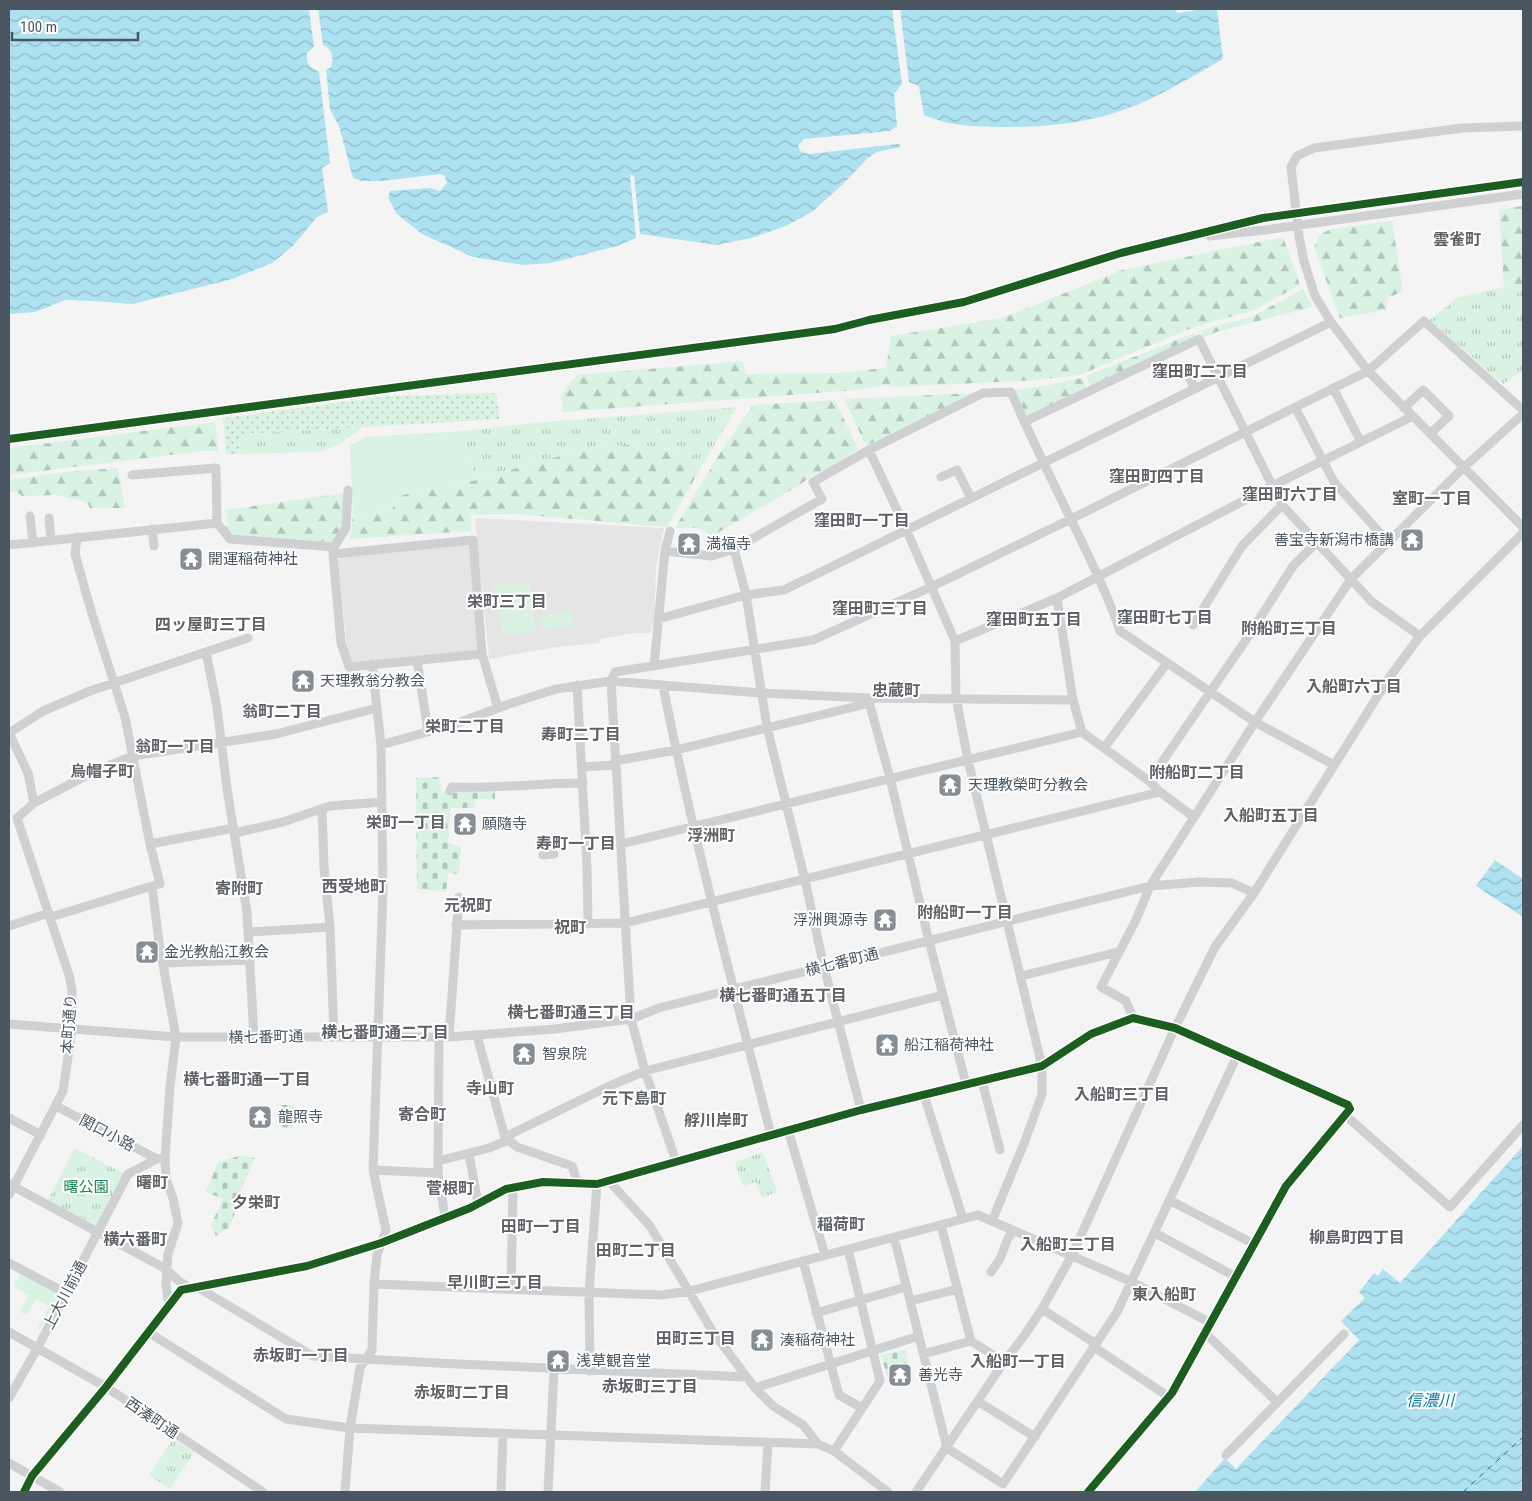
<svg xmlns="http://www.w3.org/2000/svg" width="1532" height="1501" viewBox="0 0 1532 1501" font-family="'Roboto Condensed','Noto Sans JP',sans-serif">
<defs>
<pattern id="grass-dots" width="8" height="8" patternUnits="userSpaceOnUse" patternTransform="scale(1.25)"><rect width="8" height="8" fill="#d9f2e3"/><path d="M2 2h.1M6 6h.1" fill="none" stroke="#b2c7bb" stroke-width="1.8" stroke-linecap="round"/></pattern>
<pattern id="forest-firs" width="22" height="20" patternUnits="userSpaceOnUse" patternTransform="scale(1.25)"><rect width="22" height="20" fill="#d9f2e3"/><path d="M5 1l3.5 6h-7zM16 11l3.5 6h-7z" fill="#b2c7bb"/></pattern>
<pattern id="cemetery-stones" width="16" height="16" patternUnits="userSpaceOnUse" patternTransform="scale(1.25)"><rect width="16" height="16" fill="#d9f2e3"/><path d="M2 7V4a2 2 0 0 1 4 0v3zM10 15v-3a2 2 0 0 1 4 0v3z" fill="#b2c7bb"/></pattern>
<pattern id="park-tufts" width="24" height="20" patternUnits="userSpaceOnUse" patternTransform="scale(1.25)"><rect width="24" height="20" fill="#d9f2e3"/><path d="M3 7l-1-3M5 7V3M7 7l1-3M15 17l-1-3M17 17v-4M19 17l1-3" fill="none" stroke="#b2c7bb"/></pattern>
<pattern id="water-waves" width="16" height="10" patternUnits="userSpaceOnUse" patternTransform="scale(1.25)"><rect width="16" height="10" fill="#aee2f0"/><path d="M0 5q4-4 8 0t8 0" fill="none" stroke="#90bac6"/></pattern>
</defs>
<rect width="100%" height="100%" fill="#f4f4f4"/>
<path fill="#e6e5e6" d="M475 518 664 528 656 568 654 626 652 625 651 633H635L600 639 599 643 556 647 489 659Z
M469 543 479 650 353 663 348 659 338 561 342 555Z"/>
<path fill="url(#grass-dots)" d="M496 393 500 419 246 434 237 454H226L223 418 388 396Z"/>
<path fill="url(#forest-firs)" d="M1523 206V286L1504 287 1499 209Z
M1392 221 1403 291 1388 298 1386 310 1340 318 1314 247 1320 235 1330 229Z
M1283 237 1300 285 1254 310 1194 327 1079 375 1037 380 895 387 885 385 856 390 563 412 562 394 577 375 743 361 745 374 839 373 884 368 886 369 891 336 1002 318 1122 270Z
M1303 289 1313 307 1216 332 1203 338 1201 330 1251 317Z
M1194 333 1198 338 1091 388 1086 376Z
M1082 378 1087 390 1027 417 1012 390 1045 386Z
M975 393 866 446 844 399Z
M835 400 858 449 840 462 813 475 798 486 712 536 698 528H675L718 456 753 405Z
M215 422 218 451H203L9 475V448Z
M643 444 672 450 703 464 667 527 516 514 471 515V531L350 539 353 515 391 510 402 495 476 480 544 460 596 447Z
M118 468 125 508H90L87 502 57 495 22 496 17 492H9V480L65 472Z
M344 493 343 527 332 542 234 536 224 526 229 525 226 510Z"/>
<path fill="url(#cemetery-stones)" d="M440 777 441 792 495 789V799H475V808H451L448 843 461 847 459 874 448 873 446 892 417 889 416 778Z
M280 1105H294L293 1128 280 1127Z
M242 1155 255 1158 234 1205 237 1207 229 1228 216 1236 211 1225 223 1199 206 1192 218 1162Z
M905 1350 909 1366 895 1369 896 1373 887 1376 881 1355Z"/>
<path fill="url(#park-tufts)" d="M1523 286V370L1503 384 1430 320 1457 298 1504 287Z
M737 407 703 464 672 450 643 444 596 447 544 460 476 480 462 431 534 423Z
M362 427 361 429 336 446 318 452 237 454 246 434Z
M75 1148 125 1174 97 1226 48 1200Z
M763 1152 777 1192 762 1198 756 1182 743 1186 735 1162Z
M173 1439 194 1452 170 1489 149 1475Z"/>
<path fill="#d9f2e3" d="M462 431 476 480 402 495 391 510 353 515 350 446 366 437Z
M494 583 530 584 536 631 503 636Z
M571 611 573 625 543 630 540 616Z
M22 1272 60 1292 40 1329 38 1328 49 1306 36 1299 27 1315 20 1312 29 1295 14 1286Z"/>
<path fill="url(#water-waves)" d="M9 9H309L314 47 307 53C306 63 309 67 319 72L330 163 322 168 328 212 317 217 293 246 272 263 232 279 133 304 94 301 65 300 35 312 9 314Z
M318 9H892L902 84 894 94 897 126 890 131 804 139 798 145 800 151 809 154 898 144 900 145V147L877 152 868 158 842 185 813 211 786 226 751 238 717 245 640 234 634 176 630 175 636 238 617 246 551 263 523 265 473 257 422 234 397 214 388 198 390 191 430 188 440 191 447 183 445 176 440 174 382 181H362L353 178 339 126 330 109 326 70 331 67C334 57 333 50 323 45Z
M900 9H1176L1177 13 1204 9H1217L1223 59C1199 73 1175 87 1150 99 1102 122 1050 128 998 127 969 126 951 126 924 115L919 86 909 82Z
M1495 860 1523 879V917L1476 886Z
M1523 1146V1492H1195L1225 1458 1236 1469 1359 1340 1341 1321 1365 1298 1359 1292 1374 1273 1378 1276 1383 1269 1400 1283Z"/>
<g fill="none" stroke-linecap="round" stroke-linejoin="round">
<path stroke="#0c7c9b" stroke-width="1" stroke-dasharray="6 5" stroke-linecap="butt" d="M1463 1492 1523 1437"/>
<path stroke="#ced0d2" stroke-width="9" d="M1523 126 1462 128 1314 148 1297 156 1291 167 1299 236 1304 261 1315 296 1331 322 1368 371 1523 527
M1209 236 1265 230 1523 194
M1184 367 1195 389
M1333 388 1361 442
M1295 407 1334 482 1388 542
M1404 408 1423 390 1449 416 1430 434
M1024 422 1199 339 1282 505 1372 602 1420 636
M9 439 835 329 869 320 964 302 1121 253 1263 218 1523 182
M869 450 906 529 955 641 956 698 968 760 1042 1066V1094L1025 1141 992 1221
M132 475 216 468 217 523 230 539 334 547
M941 477 957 470 971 498
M348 490 346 528 334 547 333 554 341 643 349 667 482 654
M30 516 33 543
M49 518 51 540
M152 529 154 546
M77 537 75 554 92 614 125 717 150 844 160 884 152 886 159 942 176 1037 170 1087 165 1158 166 1179 173 1198 178 1223 168 1254 166 1285 169 1306
M9 545 217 523
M734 549 746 595 767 727 805 880 824 967 861 1110
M665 551 712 556 734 549 822 499 813 482 869 450 983 393 1011 392C1033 442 1057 491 1081 540 1095 570 1110 600 1120 631L1255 722 1334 765
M333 554 473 540 482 654 498 708
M1057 598 1073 700 1082 732 1149 781 1160 792 1194 817
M658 619 746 595 784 590 1331 322
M1193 625 1242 546 1282 505
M955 641 1057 598 1272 486 1413 416
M206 652 248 638
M417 660 428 731
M654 666 665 551 670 531
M577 685 587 867 588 924
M663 686C693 837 733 986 771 1135
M868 698 890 778 929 941 966 1084
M9 733 43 711 90 691 206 652 217 707 227 789 247 912 254 1037
M9 733 28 773 34 803 17 818 69 975 72 989V1029L63 1091 9 1195
M381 745 455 724 509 704 556 689 611 681 761 693 868 698 1073 700
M1104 748 1167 663
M615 761 676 750 870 703
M582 767 616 765
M1149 781 1248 637 1293 566 1317 542
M450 791 452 787C496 789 539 783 583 783
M34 803 95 771 133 756 276 734 377 708
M322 809 324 867 330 927 334 1036
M235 833 283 822 330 806 382 802
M150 844 234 828
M621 844 1082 732
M543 855 554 854
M51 917 152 886
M456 925 625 923 1160 792
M9 926 49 913
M249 932 330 927
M163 963 250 960
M1021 976 1118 952
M1133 1018 1126 1001 1101 987 1136 920 1150 886 1255 722 1351 579 1463 468 1523 414
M9 1024 176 1037H449L555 1029 631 1019 659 1008 734 989 1150 886 1200 882 1232 883 1254 893
M477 1036 506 1141
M439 1037 438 1173 445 1217
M449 1037 459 897
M982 1081 1000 1150
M924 1095 963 1219
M56 1106 157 1159
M1346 1116 1450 1207 1523 1125
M9 1118 41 1135
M788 1130 825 1255
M505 1137 605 1088 645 1071 943 995
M469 1154 478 1204
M438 1161 489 1148 506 1141 511 1142 517 1147 572 1166 578 1184
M676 1161 645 1071 631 1019 611 681 615 672 813 640 929 588 1071 519 1368 371 1424 321 1523 410
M373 1170 438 1173
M609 1181 650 1226 713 1332 755 1388 773 1406 803 1425 818 1444
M9 1184 166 1269 179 1281 190 1288
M1169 1200 1254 1244
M941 1225 971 1341 1004 1362
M1155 1233 1236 1277
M894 1237 947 1448 1003 1484 1117 1312 1237 1056
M803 1261 839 1395 862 1408
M9 1263 66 1293
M991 1272 1000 1259 1008 1238 1014 1231
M374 1284 661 1295 690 1291 978 1215 1132 1282 1211 1323
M197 1287 313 1356 436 1363 746 1377
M511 1289 513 1187
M910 1301 958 1289
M1042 1309 1096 1344
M816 1313 906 1287
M9 1332 106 1387 263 1492
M148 1332 286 1419 350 1428 818 1444 834 1451 888 1492
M1205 1333 1277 1402
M1094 1347 1169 1397
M923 1354 971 1341
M590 1371 589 1293 597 1184
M755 1388 919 1336
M9 1398 38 1347 128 1174 157 1159 165 1158
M979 1402 1035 1437
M834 1451 880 1381 848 1249
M1226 1455 1344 1334
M9 1463 60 1492
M24 1492 32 1476 106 1387 181 1290 307 1266 381 1243 470 1208 506 1189 543 1182 597 1184 861 1110 1042 1066 1091 1034 1133 1018 1175 1028 1348 1105 1350 1109 1286 1186 1172 1393 1088 1492
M345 1492 350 1428 360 1368 372 1350 374 1284 377 1255 386 1230 373 1170 383 890 381 745 372 664
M501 1492 503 1434
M548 1492 554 1369
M765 1492 768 1443
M916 1492 1004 1362 1024 1336 1042 1309 1072 1255 1175 1028 1215 947 1254 893 1389 678 1420 636 1523 533"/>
<g stroke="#fff" stroke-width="11">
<path id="cycleway" d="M9 439 835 329 869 320 964 302 1121 253 1263 218 1523 182
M24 1492 32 1476 106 1387 181 1290 307 1266 381 1243 470 1208 506 1189 543 1182 597 1184 861 1110 1042 1066 1091 1034 1133 1018 1175 1028 1348 1105 1350 1109 1286 1186 1172 1393 1088 1492"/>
</g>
<use href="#cycleway" stroke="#1b5e20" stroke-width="8"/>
</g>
<defs>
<g id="temple-square" transform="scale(1.25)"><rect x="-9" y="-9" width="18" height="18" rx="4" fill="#868d94" stroke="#fff"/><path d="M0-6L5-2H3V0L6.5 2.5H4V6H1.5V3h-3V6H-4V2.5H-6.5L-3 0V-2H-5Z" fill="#fff"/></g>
</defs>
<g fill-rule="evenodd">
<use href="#temple-square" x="1412" y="540"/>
<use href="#temple-square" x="689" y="544"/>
<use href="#temple-square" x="191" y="559"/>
<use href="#temple-square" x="303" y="681"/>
<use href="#temple-square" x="950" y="785"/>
<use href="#temple-square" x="465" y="824"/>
<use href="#temple-square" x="885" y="920"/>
<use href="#temple-square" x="147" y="952"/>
<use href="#temple-square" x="887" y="1045"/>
<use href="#temple-square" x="524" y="1054"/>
<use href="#temple-square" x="260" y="1117"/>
<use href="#temple-square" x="762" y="1340"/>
<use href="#temple-square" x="558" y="1361"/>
<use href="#temple-square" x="900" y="1375"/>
</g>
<g text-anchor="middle" stroke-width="4" stroke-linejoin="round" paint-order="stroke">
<g font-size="15" fill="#4a5661" stroke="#fff" text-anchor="start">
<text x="1394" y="545" text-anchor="end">善宝寺新潟市橋講</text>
<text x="706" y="549">満福寺</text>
<text x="208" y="564">開運稲荷神社</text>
<text x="320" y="686">天理教翁分教会</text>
<text x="968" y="790">天理教榮町分教会</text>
<text x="482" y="829">願隨寺</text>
<text x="868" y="925" text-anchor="end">浮洲興源寺</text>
<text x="164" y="957">金光教船江教会</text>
<text x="904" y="1050">船江稲荷神社</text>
<text x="542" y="1059">智泉院</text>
<text x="278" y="1122">龍照寺</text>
<text x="780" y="1345">湊稲荷神社</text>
<text x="576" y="1366">浅草観音堂</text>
<text x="918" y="1380">善光寺</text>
</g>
<g font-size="15" fill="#4a5661" stroke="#fff">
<text transform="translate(842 962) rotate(-14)" y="5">横七番町通</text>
<text transform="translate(69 1024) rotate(-86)" y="5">本町通り</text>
<text transform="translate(266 1037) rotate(-1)" y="5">横七番町通</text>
<text transform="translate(107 1133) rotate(28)" y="5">関口小路</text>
<text transform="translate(65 1295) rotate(-62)" y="5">上大川前通</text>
<text transform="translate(152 1418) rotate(34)" y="5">西湊町通</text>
</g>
<g font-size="15" fill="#17864f" stroke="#fff">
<text x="86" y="1192">曙公園</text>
</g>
<g font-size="16" font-weight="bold" fill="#5f6368" stroke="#fff">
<text x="1457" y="245">雲雀町</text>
<text x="1200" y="377">窪田町二丁目</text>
<text x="1157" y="482">窪田町四丁目</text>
<text x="1290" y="500">窪田町六丁目</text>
<text x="1432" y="504">室町一丁目</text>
<text x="862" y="526">窪田町一丁目</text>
<text x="507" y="607">栄町三丁目</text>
<text x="880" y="614">窪田町三丁目</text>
<text x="1165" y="623">窪田町七丁目</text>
<text x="1034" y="625">窪田町五丁目</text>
<text x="211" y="630">四ッ屋町三丁目</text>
<text x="1289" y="634">附船町三丁目</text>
<text x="1354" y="692">入船町六丁目</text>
<text x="896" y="696">忠蔵町</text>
<text x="282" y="717">翁町二丁目</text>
<text x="465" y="732">栄町二丁目</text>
<text x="581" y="740">寿町二丁目</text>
<text x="175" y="752">翁町一丁目</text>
<text x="102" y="777">烏帽子町</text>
<text x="1197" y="778">附船町二丁目</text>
<text x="1271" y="821">入船町五丁目</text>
<text x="406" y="828">栄町一丁目</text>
<text x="711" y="841">浮洲町</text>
<text x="576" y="849">寿町一丁目</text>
<text x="354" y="892">西受地町</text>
<text x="239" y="894">寄附町</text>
<text x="468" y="911">元祝町</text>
<text x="965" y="918">附船町一丁目</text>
<text x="570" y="933">祝町</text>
<text x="783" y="1001">横七番町通五丁目</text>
<text x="571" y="1018">横七番町通三丁目</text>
<text x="385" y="1038">横七番町通二丁目</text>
<text x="247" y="1085">横七番町通一丁目</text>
<text x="490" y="1094">寺山町</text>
<text x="1122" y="1100">入船町三丁目</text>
<text x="634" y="1104">元下島町</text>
<text x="422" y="1120">寄合町</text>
<text x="716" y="1126">艀川岸町</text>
<text x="152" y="1188">曙町</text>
<text x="450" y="1194">菅根町</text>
<text x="256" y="1208">夕栄町</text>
<text x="841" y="1230">稲荷町</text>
<text x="541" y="1232">田町一丁目</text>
<text x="1357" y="1243">柳島町四丁目</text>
<text x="135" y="1245">横六番町</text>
<text x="1068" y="1250">入船町二丁目</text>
<text x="636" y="1256">田町二丁目</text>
<text x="495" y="1288">早川町三丁目</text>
<text x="1164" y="1300">東入船町</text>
<text x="696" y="1344">田町三丁目</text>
<text x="301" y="1361">赤坂町一丁目</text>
<text x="1018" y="1367">入船町一丁目</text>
<text x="650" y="1392">赤坂町三丁目</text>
<text x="462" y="1398">赤坂町二丁目</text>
</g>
<g font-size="16" font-style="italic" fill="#0c7c9b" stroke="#fff">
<text x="1430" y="1406">信濃川</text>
</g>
</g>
<rect width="1532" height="1501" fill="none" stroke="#4a5661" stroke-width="20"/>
<path d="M12 32v8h126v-8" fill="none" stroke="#4a5661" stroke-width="2.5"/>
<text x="20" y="32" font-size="15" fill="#4a5661" stroke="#ffffff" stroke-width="4" paint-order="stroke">100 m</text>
</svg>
